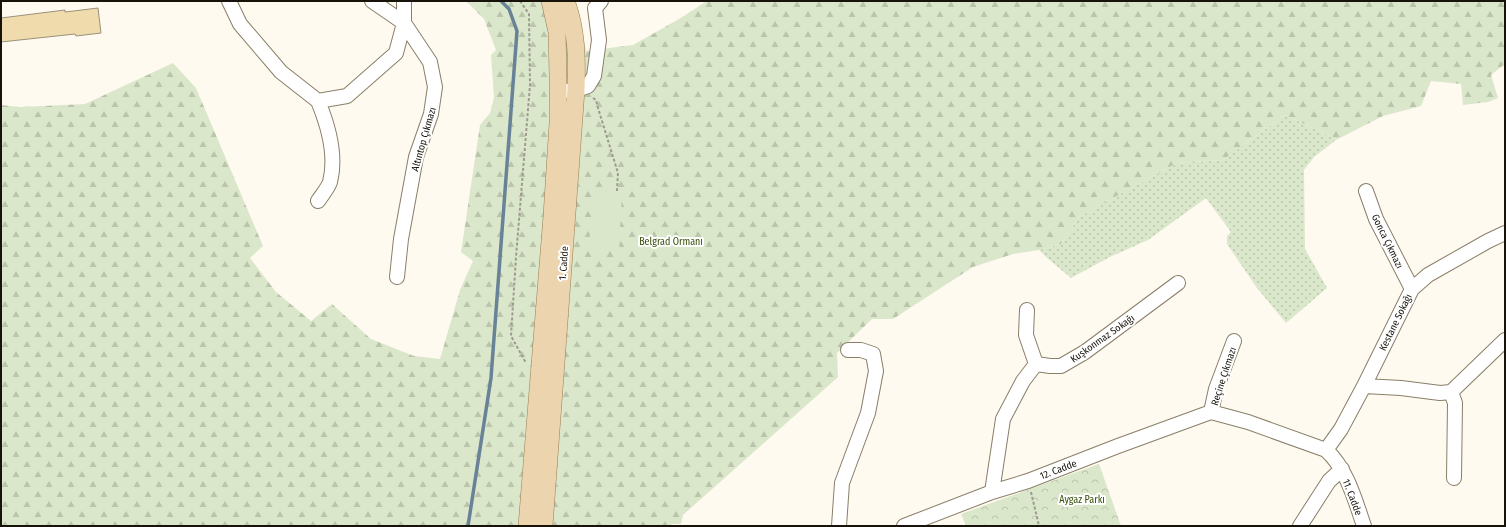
<svg xmlns="http://www.w3.org/2000/svg" width="1506" height="527" viewBox="0 0 1506 527" font-family="'Fira Sans Condensed',sans-serif">
<defs>
<pattern id="grass-dots" width="8" height="8" patternUnits="userSpaceOnUse"><rect width="8" height="8" fill="#dae7ca"/><path d="M2 2h.1M6 6h.1" fill="none" stroke="#bac5ac" stroke-width="1.8" stroke-linecap="round"/></pattern>
<pattern id="forest-firs" width="22" height="20" patternUnits="userSpaceOnUse"><rect width="22" height="20" fill="#dae7ca"/><path d="M5 1l3.5 6h-7zM16 11l3.5 6h-7z" fill="#bac5ac"/></pattern>
<pattern id="park-crowns" width="20" height="18" patternUnits="userSpaceOnUse"><rect width="20" height="18" fill="#dae7ca"/><path d="M2 6a3 3 0 1 1 6 0M12 15a3 3 0 1 1 6 0" fill="none" stroke="#bac5ac"/></pattern>
</defs>
<rect width="100%" height="100%" fill="#fffaf0"/>
<path fill="url(#grass-dots)" d="M1285 115 1328 135 1336 140 1314 157 1304 170 1305 249 1327 288 1286 323 1257 288 1227 244V236L1231 232 1206 198 1148 240 1110 257 1071 278 1045 256 1039 250 1061 244 1080 216 1131 188 1177 163 1223 160Z"/>
<path fill="url(#forest-firs)" d="M466 1H575L580 16 586 51 633 45 679 19 707 1H1505V64L1491 75 1498 98 1488 102 1463 105 1461 84 1431 81 1421 106 1383 116 1336 140 1328 135 1285 115 1223 160 1177 163 1080 216 1061 244 1039 250 1013 254 973 267 893 319H872L837 353 838 377 683 515 681 524H673L666 526H1V105L20 107 85 104 173 63 196 88 263 246 250 258 276 292 311 321 332 304 371 339 414 356 440 359 460 290 473 261 461 252 480 125 490 113 494 98 491 55 496 50 484 19Z"/>
<path fill="url(#park-crowns)" d="M1099 464 1121 526H966L961 514Z"/>
<path fill="#dae7ca" d="M593 189 622 192 619 249 589 248Z"/>
<g fill="none" stroke-linecap="round" stroke-linejoin="round">
<path stroke="#688298" stroke-width="3.5" d="M468 526 491 378 517 31 509 9 501 1"/>
</g>
<path fill="#f0dbac" stroke="#9b917a" d="M98 8 101 33 76 36 75 34 1 42V18L65 10V12Z"/>
<g fill="none" stroke-linecap="round" stroke-linejoin="round">
<g stroke="#897f68" stroke-width="16">
<path id="minor" d="M229 1 240 24 281 72 318 101 347 96 396 53 404 23V1
M372 1 404 23 430 62 435 87 431 114 416 157 401 239 397 277
M566 91 576 90 588 86 594 76 599 40 595 8 601 1
M1366 191 1376 219 1412 289
M318 201C322 195 328 188 330 182 337 155 328 125 318 101
M1027 310 1026 335 1036 364
M1364 386 1401 388 1440 393 1451 392 1455 403 1454 478
M1451 392 1505 340
M1211 412 1248 422 1326 450C1347 469 1355 500 1364 526
M1211 412 1216 389 1234 341
M1326 450 1341 429 1364 386 1412 289 1428 275 1488 241 1505 233
M992 492 1003 419 1023 381 1036 364 1050 366H1061L1085 352 1178 283
M839 526 842 483 868 413 876 371 873 354 861 350H848
M904 526 992 492 1028 481 1118 446 1211 412
M1300 526 1329 481 1342 469"/>
</g>
<g stroke="#997e52" stroke-width="18">
<path id="major" d="M527 526 552 216 558 123V76L557 32 550 1
M544 526 576 90C577 60 577 30 566 1"/>
</g>
<path stroke="#9e9a91" stroke-width="2" stroke-dasharray="3 2" stroke-linecap="butt" d="M520 1 529 14 530 85 516 257 511 336 526 363
M593 98 596 100 598 108 618 173 617 191
M1031 492 1039 526"/>
<use href="#minor" stroke="#fff" stroke-width="14"/>
<use href="#major" stroke="#ecd4af" stroke-width="17"/>
</g>
<g text-anchor="middle" stroke-width="4" stroke-linejoin="round" paint-order="stroke">
<g font-size="10" fill="#17130b" stroke="#fff">
<text transform="translate(423 139) rotate(-74)" y="4">Altıntop Çıkmazı</text>
<text transform="translate(1388 241) rotate(64)" y="4">Gonca Çıkmazı</text>
<text transform="translate(563 263) rotate(-86)" y="4">1. Cadde</text>
<text transform="translate(1395 322) rotate(-64)" y="4">Kestane Sokağı</text>
<text transform="translate(1102 338) rotate(-35)" y="4">Kuşkonmaz Sokağı</text>
<text transform="translate(1223 376) rotate(-72)" y="4">Reçine Çıkmazı</text>
<text transform="translate(1058 469) rotate(-21)" y="4">12. Cadde</text>
<text transform="translate(1353 497) rotate(69)" y="4">11. Cadde</text>
</g>
<g font-size="10" fill="#364d07" stroke="#fff">
<text x="671" y="245">Belgrad Ormanı</text>
<text x="1082" y="503">Aygaz Parkı</text>
</g>
</g>
<rect width="1506" height="527" fill="none" stroke="#17130b" stroke-width="4"/>
</svg>
